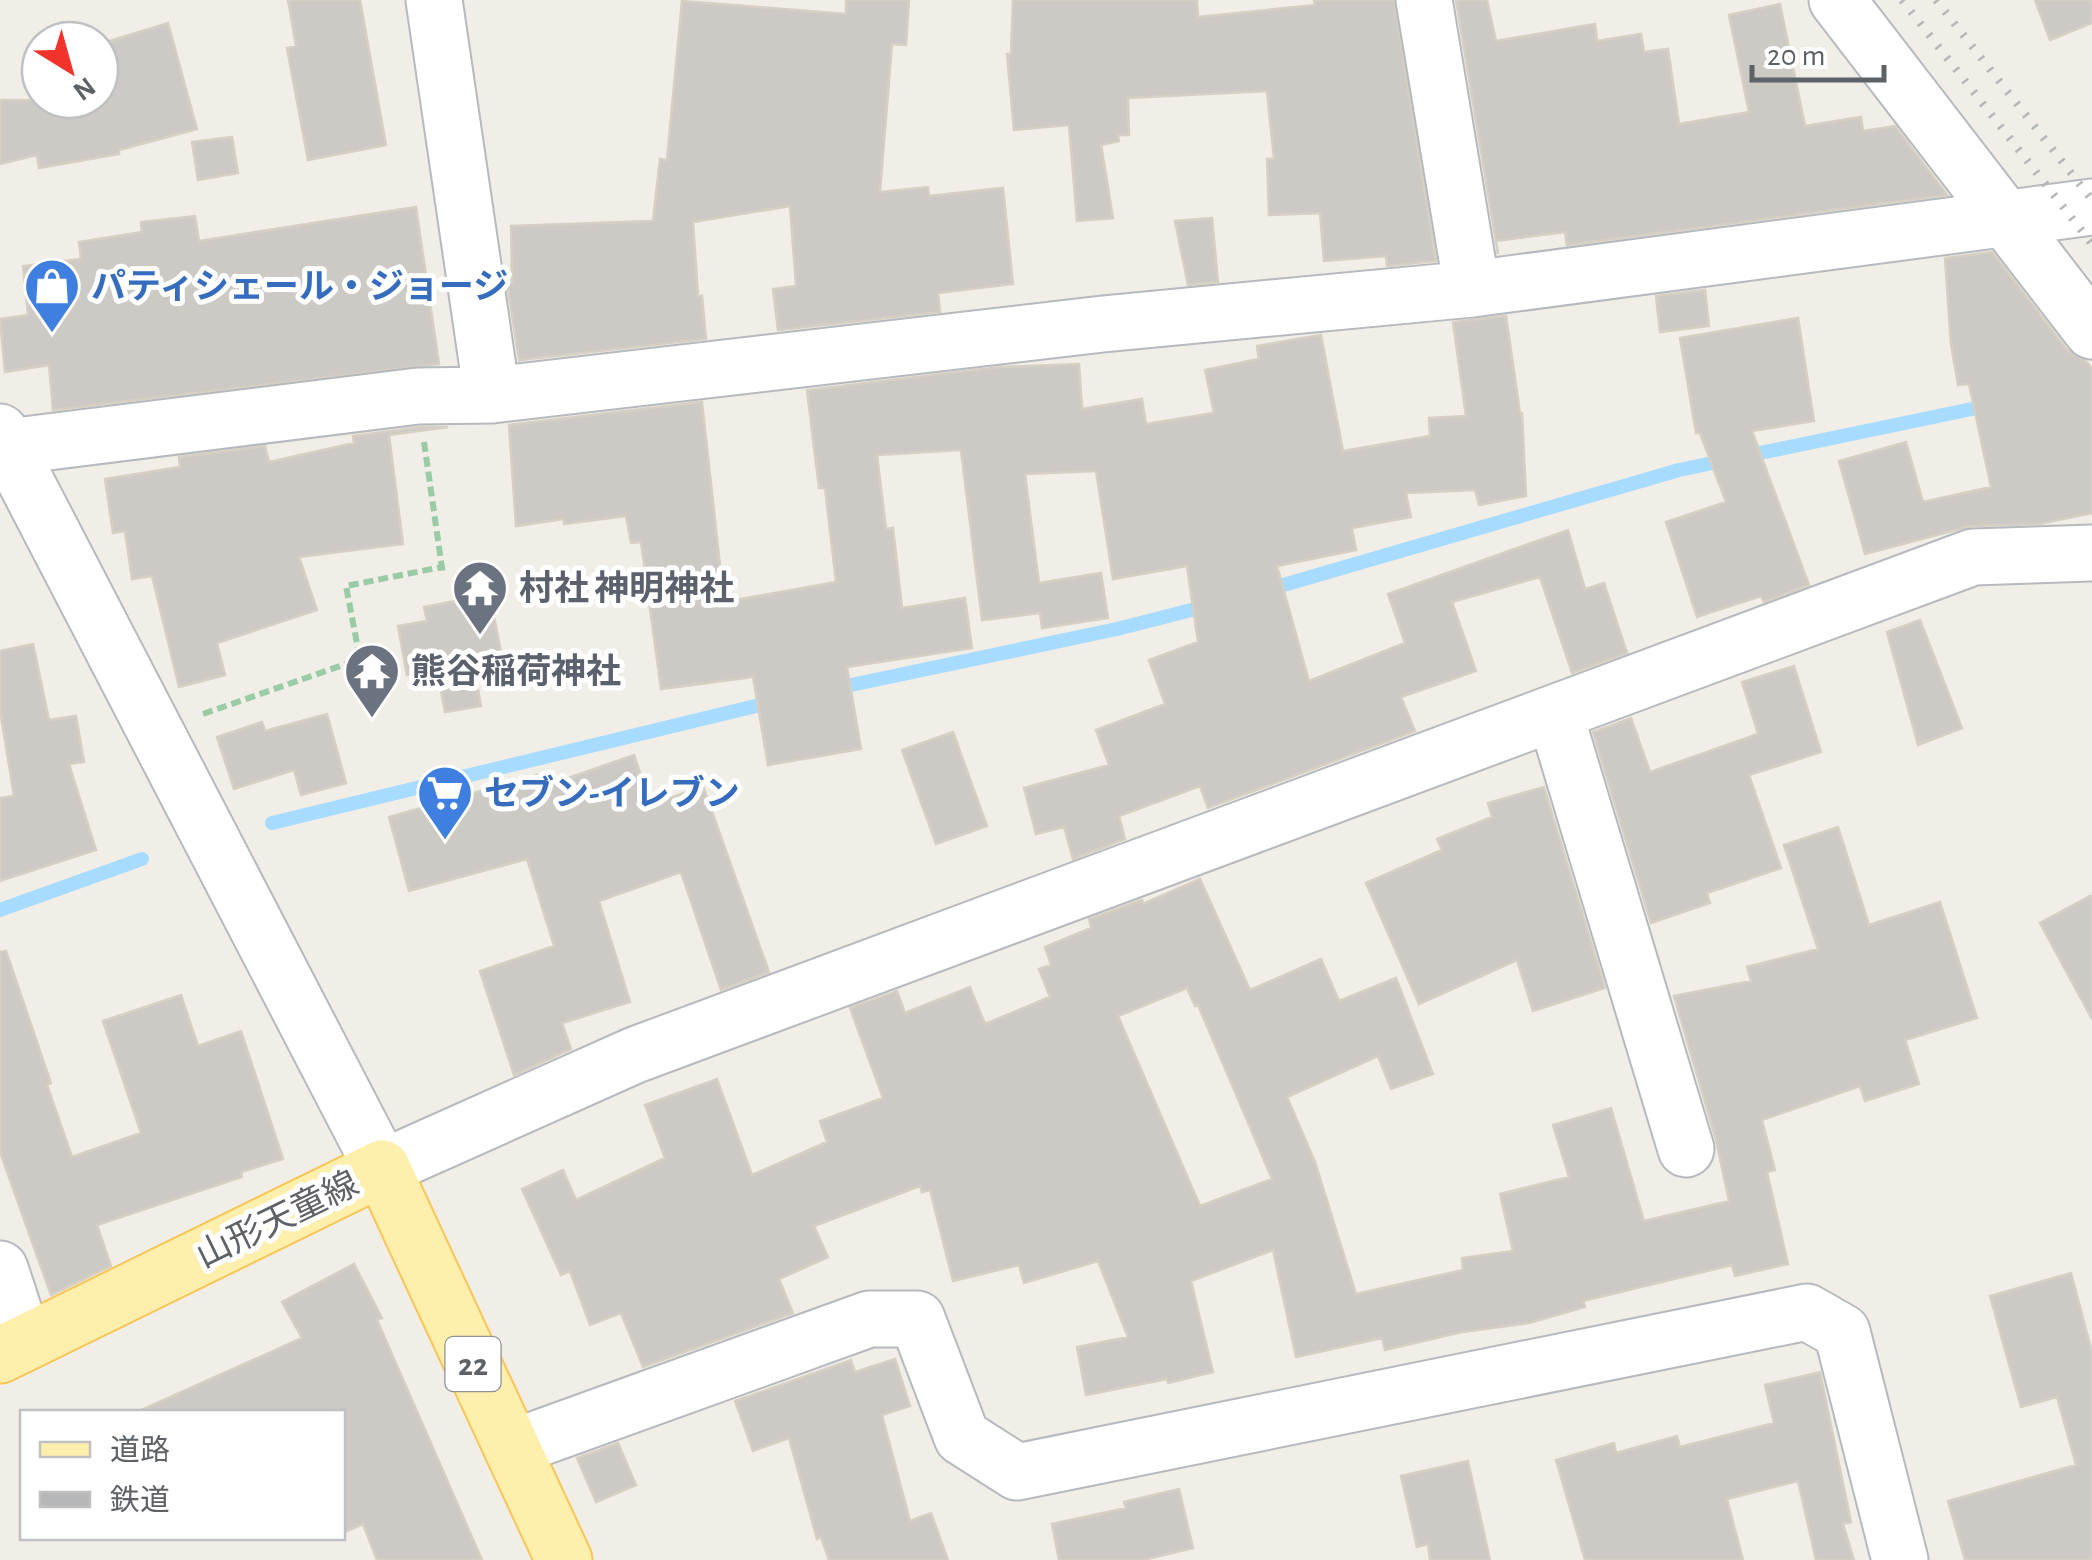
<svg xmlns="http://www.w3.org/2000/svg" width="2092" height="1560" viewBox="0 0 2092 1560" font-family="'Alegreya Sans','Noto Sans JP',sans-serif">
<rect width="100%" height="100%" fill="#f0eee6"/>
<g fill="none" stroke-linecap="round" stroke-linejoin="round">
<path stroke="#a7dbff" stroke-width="14" d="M1266 590 1679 470 1991 405
M832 689 1117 629 1211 605
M272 823 772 702
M0 910 142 859"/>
</g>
<path fill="#cdcac5" stroke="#d6cfc3" stroke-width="2.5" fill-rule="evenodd" d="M288 0H360L386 145 308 160 287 48 296 46Z
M846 0H909L906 45 892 44 880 192 928 187 929 196 1003 188 1013 284 938 293 940 312 778 330 773 289 796 286 790 206 693 222 698 296H702L706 339 519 360 507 283H512L511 226 653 221 660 159 667 160 682 1 846 14Z
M1013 0H1197L1198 17 1315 5 1314 0H1394L1436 261 1387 266 1386 256 1324 261 1320 213 1269 215 1267 159H1274L1267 91 1128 98 1129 135H1118L1119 141 1101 145 1113 218 1077 221 1069 125 1014 130 1007 54H1011Z
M1456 0H1487L1496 41 1595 24 1597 41 1641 34 1644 52 1668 49 1679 124 1749 112 1729 15 1780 4 1805 126 1861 117 1863 131 1895 126 1947 195 1567 245 1565 232 1496 241 1498 254Z
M2035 0H2092V23L2050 40Z
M168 23 197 129 119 150V154L39 168 37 155 0 164V100H100V44Z
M232 137 238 173 198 180 192 142Z
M416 207 439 364 53 410 49 365 5 372 0 319 28 315 23 266 81 259 79 242 142 232 141 222 195 216 199 241Z
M1212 218 1218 282 1188 285 1175 221Z
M1992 252 2067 350 2086 361 2092 369V513L2039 524 1971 526 1865 554 1839 461 1906 442 1923 502 1991 487 1969 384 1958 385 1951 344 1945 258Z
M1705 290 1709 326 1660 332 1656 296Z
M1506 316 1520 413H1522L1526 496 1479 505 1475 490 1406 493 1411 517 1352 528 1356 550 1277 566 1309 681 1405 643 1388 594 1568 530 1585 589 1604 583 1627 653 1572 673 1540 577 1452 602 1476 671 1401 697 1415 731 1208 808 1200 786 1119 816 1125 839 1073 859 1064 827 1036 834 1024 788 1109 765 1096 730 1165 704 1149 660 1198 642 1187 566 1113 579 1096 471 1025 474 1039 583 1101 573 1108 618 1042 628 1040 613 982 620 961 450 877 455 886 529 893 528 902 608 965 598 972 648 847 667 861 749 768 765 753 677 661 689 641 542 631 543 626 516 564 524V519L516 526 509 425 702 402 724 602 836 582 825 488H819L807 390 1000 367 1079 364 1082 409 1142 399 1146 424 1214 413 1205 370 1259 359 1257 346 1321 335 1343 451 1430 436 1429 418 1466 416 1453 322Z
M1798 318 1814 421 1752 431 1809 585 1764 602 1761 596 1697 617 1666 522 1726 502 1700 433H1696L1680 338Z
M420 427H448L389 435 403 544 299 557 317 610 217 643 225 675 179 687 152 576 132 579 125 531 113 533 105 479 180 467 179 457 265 446 269 462 354 443 353 436Z
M461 600 463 613 492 607 502 657 473 663 481 706 445 712 437 670 407 675 398 626 427 621 424 607Z
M1920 620 1962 728 1918 745 1887 632Z
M33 644 49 720 76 716 84 762 69 764 96 850 0 881V798L14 796 0 710V651Z
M1794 666 1821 752 1749 775 1781 868 1707 893 1710 903 1651 923 1593 732 1631 718 1650 772 1758 734 1742 682Z
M327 714 346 783 301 795 294 770 234 789 217 737 262 722 265 731Z
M953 732 987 826 936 844 902 750Z
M634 755 651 805 703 786 769 972 721 990 681 872 599 901 630 1002 562 1023 571 1049 514 1075 480 971 554 946 527 859 409 891 389 817 551 771 554 783Z
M1544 787 1605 988 1533 1011 1517 960 1419 1004 1366 883 1442 850 1437 839 1492 817 1488 803Z
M1838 827 1869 925 1940 902 1977 1018 1905 1040 1919 1084 1865 1101 1860 1086 1762 1120 1775 1170 1767 1172 1788 1264 1735 1276 1732 1265 1583 1301 1585 1307 1529 1323 1462 1332 1385 1350 1382 1338 1296 1357 1273 1250 1191 1281 1213 1372 1168 1383 1167 1379 1086 1395 1077 1347 1128 1337 1098 1261 1024 1283 1019 1265 953 1281 930 1190 922 1192 920 1186 814 1226 828 1257 779 1279 793 1313 643 1367 621 1313 590 1325 570 1271 561 1275 522 1189 563 1170 576 1200 665 1158 645 1105 717 1079 752 1175 827 1142 820 1121 883 1098 850 1008 897 991 905 1013 970 987 985 1024 1050 997 1039 969 1051 965 1045 947 1091 928 1089 919 1142 900 1143 904 1200 879 1250 990 1321 959 1339 1001 1396 978 1433 1074 1391 1089 1378 1056 1287 1097 1315 1162 1356 1294 1463 1270 1462 1258 1513 1251 1500 1194 1569 1177 1553 1125 1611 1108 1644 1221 1729 1201 1716 1140 1674 996 1751 981 1747 967 1818 949 1784 845ZM1187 988 1195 1006 1198 1005 1272 1179 1200 1206 1118 1016Z
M2092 895V1019L2040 923Z
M6 951 51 1083 47 1085 72 1157 141 1133 103 1021 181 995 198 1046 241 1031 283 1159 241 1172 242 1177 97 1225 111 1266 51 1295 0 1152V952Z
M354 1264 382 1318 377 1320 482 1560H377L363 1524 342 1533V1412H137L302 1338 282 1302Z
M2071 1273 2092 1352V1560H1965L1948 1501 2076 1465 2057 1397 2021 1407 1990 1296Z
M895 1359 910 1406 882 1415 910 1521 931 1513 948 1560H829L821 1537 817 1539 789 1438 753 1451 735 1401 851 1360 855 1372Z
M1820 1372 1851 1522 1843 1524 1854 1560H1816L1798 1481 1727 1499 1743 1560H1585L1556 1460 1614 1443 1616 1453 1677 1436 1680 1447 1774 1423 1765 1385Z
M618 1443 636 1485 596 1502 577 1458Z
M1468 1461 1490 1560H1430L1428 1544 1417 1547 1401 1476Z
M1179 1489 1193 1548 1143 1560H1059L1052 1524 1126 1508 1124 1502Z"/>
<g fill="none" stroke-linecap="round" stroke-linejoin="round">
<g stroke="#b6b9bd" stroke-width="59">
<path id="minor" d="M434 0 492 395
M1424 0 1472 289
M1837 0 2092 331
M0 432 382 1168 635 1055 1973 557 2092 553
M0 448 418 396 492 395 1103 324 1472 289 2092 207
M1555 714 1686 1149
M0 1269 24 1342
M512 1448 869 1319H917L962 1437 1017 1472 1807 1312 1842 1332 1900 1560"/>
</g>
<g stroke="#f9c656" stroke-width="59">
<path id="major" d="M0 1355 382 1168 564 1560"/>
</g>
<path stroke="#99cba6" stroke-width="6" stroke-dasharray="10 5" stroke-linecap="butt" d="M424 442 443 575
M368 701 346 586 442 567
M203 714 360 659"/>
<use href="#minor" stroke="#fff" stroke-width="55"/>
<use href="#major" stroke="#ffefac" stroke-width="55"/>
<path stroke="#b6b7b8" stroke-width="8" stroke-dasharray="2.5 12" stroke-linecap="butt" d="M1902 0 2092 244
M1936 0 2092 200"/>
</g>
<defs>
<g id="shop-pin" transform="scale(2.875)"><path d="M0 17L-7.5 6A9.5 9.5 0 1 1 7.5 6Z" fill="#3f7fe0" stroke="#fff"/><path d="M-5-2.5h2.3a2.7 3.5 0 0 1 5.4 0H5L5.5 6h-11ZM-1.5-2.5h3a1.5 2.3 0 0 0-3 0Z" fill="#fff"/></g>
<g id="temple-pin" transform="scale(2.875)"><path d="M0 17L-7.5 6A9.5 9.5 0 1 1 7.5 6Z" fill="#6b7280" stroke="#fff"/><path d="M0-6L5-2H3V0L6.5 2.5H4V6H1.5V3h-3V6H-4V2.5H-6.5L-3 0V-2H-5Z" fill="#fff"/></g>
<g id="supermarket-pin" transform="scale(2.875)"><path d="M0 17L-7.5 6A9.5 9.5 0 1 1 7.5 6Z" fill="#3f7fe0" stroke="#fff"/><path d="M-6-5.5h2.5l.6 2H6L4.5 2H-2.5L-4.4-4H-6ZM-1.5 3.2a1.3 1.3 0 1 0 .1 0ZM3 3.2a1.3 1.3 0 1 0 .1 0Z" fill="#fff"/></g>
</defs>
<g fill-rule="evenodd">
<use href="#shop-pin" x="52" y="286"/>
<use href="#temple-pin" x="480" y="588"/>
<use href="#temple-pin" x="372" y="671"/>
<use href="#supermarket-pin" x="445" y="793"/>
</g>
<g text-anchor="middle" stroke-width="10" stroke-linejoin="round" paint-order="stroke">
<rect fill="#fff" stroke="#8e9195" stroke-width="2.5" x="445.5" y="1337" width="55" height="54" rx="8"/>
<g font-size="32" font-weight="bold" fill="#5d6267">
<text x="473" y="1375">22</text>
</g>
<g font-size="35" font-weight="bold" fill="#366cbe" stroke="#fff" text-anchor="start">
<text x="91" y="298">パティシェール・ジョージ</text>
<text x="484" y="805">セブン-イレブン</text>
</g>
<g font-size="35" font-weight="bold" fill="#5b616d" stroke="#fff" text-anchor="start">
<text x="519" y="600">村社 神明神社</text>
<text x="411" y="683">熊谷稲荷神社</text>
</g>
<g font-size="35" fill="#5d6267" stroke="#fff">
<text transform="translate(277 1219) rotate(-26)" y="12">山形天童線</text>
</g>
</g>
<rect x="20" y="1410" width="325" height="130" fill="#ffffff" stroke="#bec0c2" stroke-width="2.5"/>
<rect x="40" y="1442" width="50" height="15" fill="#ffefac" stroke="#bec0c2" stroke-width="2.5"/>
<text x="110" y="1460" font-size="30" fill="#5d6267">道路</text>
<rect x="40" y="1492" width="50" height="15" fill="#b6b7b8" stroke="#bec0c2" stroke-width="2.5"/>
<text x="110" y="1510" font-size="30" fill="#5d6267">鉄道</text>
<g transform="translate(70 70) rotate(143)"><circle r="48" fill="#ffffff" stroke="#bec0c2" stroke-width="2.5"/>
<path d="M0-8L18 38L0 25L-18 38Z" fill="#f33229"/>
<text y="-15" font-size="28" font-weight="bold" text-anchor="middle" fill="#5d6267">N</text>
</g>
<path d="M1752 65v15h132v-15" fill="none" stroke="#5d6267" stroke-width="5"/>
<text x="1767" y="65" font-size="30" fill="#5d6267" stroke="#ffffff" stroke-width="8" paint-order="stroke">20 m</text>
</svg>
